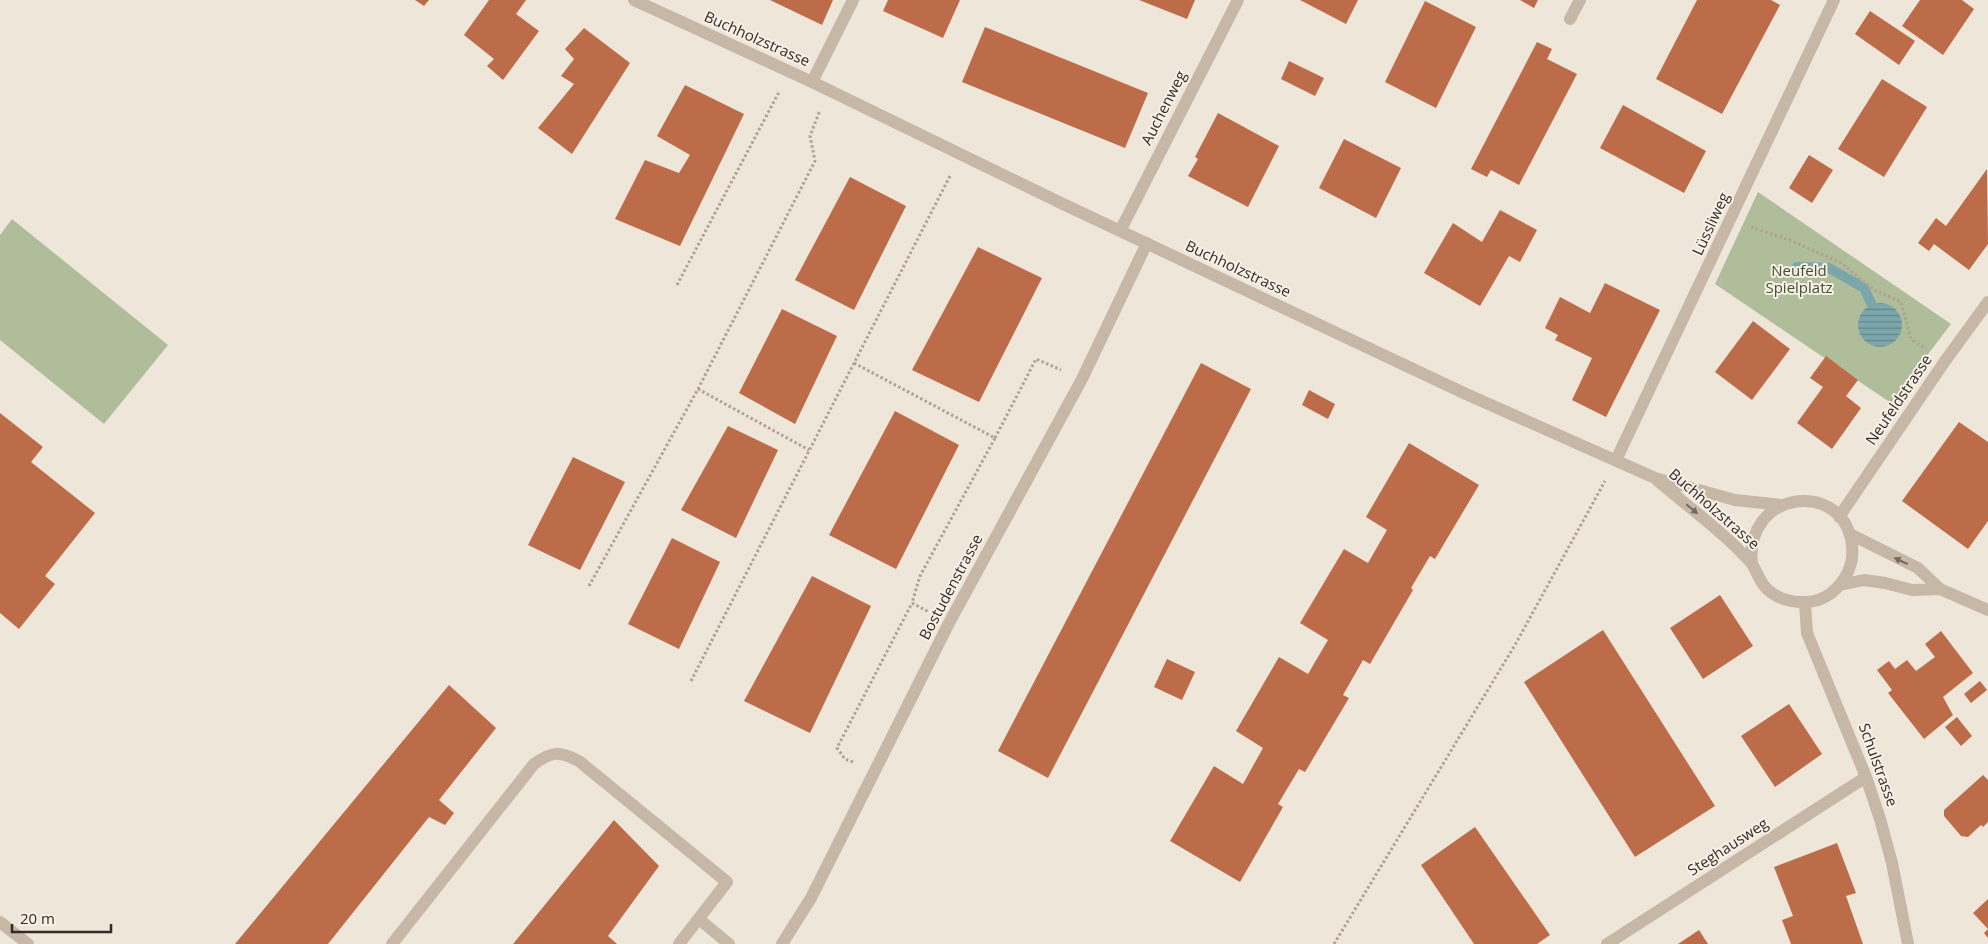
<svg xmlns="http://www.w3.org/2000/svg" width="1988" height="944" viewBox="0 0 1988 944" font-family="'Open Sans',sans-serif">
<defs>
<pattern id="water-rules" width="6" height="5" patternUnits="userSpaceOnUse" patternTransform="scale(1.25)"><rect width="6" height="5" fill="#7ba6aa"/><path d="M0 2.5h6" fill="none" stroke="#65878a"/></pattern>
</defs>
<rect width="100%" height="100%" fill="#efe6da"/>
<path fill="#b0bd9b" d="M1758 192 1951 324 1891 403 1715 284Z
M12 219 168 345 104 424 0 340V235Z"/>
<path fill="url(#water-rules)" d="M1858 325a22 22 0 1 1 44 0a22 22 0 1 1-44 0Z"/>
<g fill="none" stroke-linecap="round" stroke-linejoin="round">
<path stroke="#7ba6aa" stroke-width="10" d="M1797 267 1829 268 1864 288 1871 303"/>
</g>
<path fill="#bd6c4a" d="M415 0H429L424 6Z
M489 0H526L516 14 539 31 503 80 487 66 494 59 464 35Z
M770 0H833L822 25Z
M888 0H960L943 38 883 11Z
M1139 0H1195L1187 19Z
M1300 0H1358L1346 24Z
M1520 0H1538L1534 8Z
M1697 0H1771L1780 5 1722 114 1656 79Z
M1920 0H1962L1974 9 1943 55 1902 26Z
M1425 1 1476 27 1436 108 1385 82Z
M1870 11 1915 41 1899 65 1855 34Z
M985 27 1148 93 1125 148 962 82Z
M584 28 630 63 572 154 538 128 574 84 561 76 574 59 565 49Z
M1537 42 1552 49 1547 59 1577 74 1519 185 1491 170 1487 177 1471 169Z
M1289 61 1324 78 1315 96 1281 79Z
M1882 79 1927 107 1884 177 1838 149Z
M685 85 744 114 680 246 615 219 645 160 679 173 690 155 657 136Z
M1623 105 1706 151 1684 193 1600 148Z
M1218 113 1279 146 1248 207 1188 176 1198 159 1195 157Z
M1344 139 1401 168 1376 218 1319 188Z
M1809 155 1833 170 1812 203 1789 188Z
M1987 169 1988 244 1969 270 1934 244 1929 251 1918 243 1936 218 1946 226Z
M850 177 906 206 854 310 795 280Z
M1500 210 1537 230 1520 262 1509 256 1480 306 1424 273 1453 223 1482 242Z
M978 247 1042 278 979 402 912 370Z
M1605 283 1660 310 1606 417 1572 400 1592 358 1555 340 1558 335 1545 328 1560 297 1590 313Z
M782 309 837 336 795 424 739 393Z
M1753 321 1790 349 1752 400 1715 372Z
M1826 356 1858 380 1846 396 1861 408 1832 449 1797 423 1823 387 1810 378Z
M1201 363 1251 389 1048 778 998 751Z
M1309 390 1335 404 1328 419 1302 405Z
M895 411 959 445 896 569 829 535Z
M0 413 43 447 31 462 95 513 45 576 55 584 19 629 0 613Z
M1959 422 1988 442V521L1968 549 1902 501Z
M728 426 778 450 736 538 681 510Z
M1409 443 1479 485 1435 559 1430 556 1411 588 1413 590 1370 664 1363 660 1343 695 1349 698 1305 772 1299 769 1278 804 1283 807 1240 882 1170 841 1214 766 1243 784 1263 748 1236 731 1279 657 1308 674 1328 640 1300 623 1344 549 1368 563 1387 530 1366 517Z
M573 457 625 482 580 570 528 545Z
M672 538 720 562 679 649 628 624Z
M812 576 871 606 810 733 744 701Z
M1720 595 1753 646 1703 679 1670 628Z
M1603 630 1715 806 1635 857 1524 682Z
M1941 631 1973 673 1943 697 1953 715 1924 739 1888 693 1892 690 1877 670 1889 661 1895 669 1907 660 1916 671 1935 657 1925 644Z
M1167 659 1195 672 1182 700 1154 687Z
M1980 681 1987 690 1971 703 1964 694Z
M449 685 496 728 439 800 454 813 445 825 429 817 328 944H235Z
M1789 704 1822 754 1775 787 1741 736Z
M1957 717 1972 736 1961 746 1945 727Z
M1983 775 1988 780V822L1983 827 1981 825 1968 837 1961 836 1944 816V810Z
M614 820 659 866 608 936 617 944H513Z
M1475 827 1550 935 1537 944H1474L1421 865Z
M1837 843 1856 893 1846 896 1863 944H1791L1782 920 1793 916 1774 867Z
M1988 899V938L1984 933 1988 929 1973 913Z
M1699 930 1708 944H1678Z"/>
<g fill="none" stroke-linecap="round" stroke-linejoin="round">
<path stroke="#b2a191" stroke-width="3" stroke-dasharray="2.5 2.5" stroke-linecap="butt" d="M1751 227 1792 241 1841 263 1874 290 1901 302 1911 339 1926 349
M677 285 779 92
M854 363 995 438 920 576 912 603 929 612
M698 389 809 450
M995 438 1036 359 1061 370
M589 586 698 389 815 161 810 136 820 110
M691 681 951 174
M853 762 845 759 837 748 912 603
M1334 944 1515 645 1605 481"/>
<path stroke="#c6b7a7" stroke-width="12" d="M634 0 812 82 1063 204 1466 394 1655 478 1735 500 1781 505
M1570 19 1580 0
M812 82 853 0
M1120 231 1238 0
M1616 460 1834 0
M1658 481C1685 504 1714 525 1739 550 1743 555 1749 559 1752 564 1758 573 1759 582 1768 590 1777 598 1790 602 1803 602 1820 603 1835 593 1844 579 1852 567 1854 553 1851 539 1838 479 1744 492 1752 564
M1839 517 1945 361 1988 302
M1850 534 1918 568 1940 589 1988 610
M1840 585 1864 580 1885 583 1912 590 1940 589
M1805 603 1807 633 1866 777 1880 819 1892 863 1908 944
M699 919 729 944
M0 922 28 944
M392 944 534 764C552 751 559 751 579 761L727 882 679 944
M782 944 811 898 949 623 1082 379 1147 243
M1607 944 1866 777"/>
</g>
<defs><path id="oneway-solid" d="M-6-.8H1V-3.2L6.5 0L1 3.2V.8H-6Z" transform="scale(1.25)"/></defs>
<g fill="#756a61">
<use href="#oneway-solid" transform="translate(1692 509) rotate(40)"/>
<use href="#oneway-solid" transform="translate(1901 561) rotate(-155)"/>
</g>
<g text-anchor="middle" stroke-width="4" stroke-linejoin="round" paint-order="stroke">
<g font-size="15" fill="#332b27" stroke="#f7f0e6">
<text transform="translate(757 39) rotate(24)" y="5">Buchholzstrasse</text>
<text transform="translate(1164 108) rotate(-63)" y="5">Auchenweg</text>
<text transform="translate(1711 224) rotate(-65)" y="5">Lüssliweg</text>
<text transform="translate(1238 269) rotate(25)" y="5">Buchholzstrasse</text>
<text transform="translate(1899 400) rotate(-56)" y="5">Neufeldstrasse</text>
<text transform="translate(1714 509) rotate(41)" y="5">Buchholzstrasse</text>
<text transform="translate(951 587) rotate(-62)" y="5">Bostudenstrasse</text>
<text transform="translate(1878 765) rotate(70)" y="5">Schulstrasse</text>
<text transform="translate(1728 847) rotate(-33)" y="5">Steghausweg</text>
</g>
<g font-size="15" fill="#41502d" stroke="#f7f0e6">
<text x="1799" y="276">Neufeld<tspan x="1799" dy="17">Spielplatz</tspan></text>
</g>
</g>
<path d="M12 924v8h99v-8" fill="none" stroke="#332b27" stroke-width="2.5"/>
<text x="20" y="924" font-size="15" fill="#332b27" stroke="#f7f0e6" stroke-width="4" paint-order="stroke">20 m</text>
</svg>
